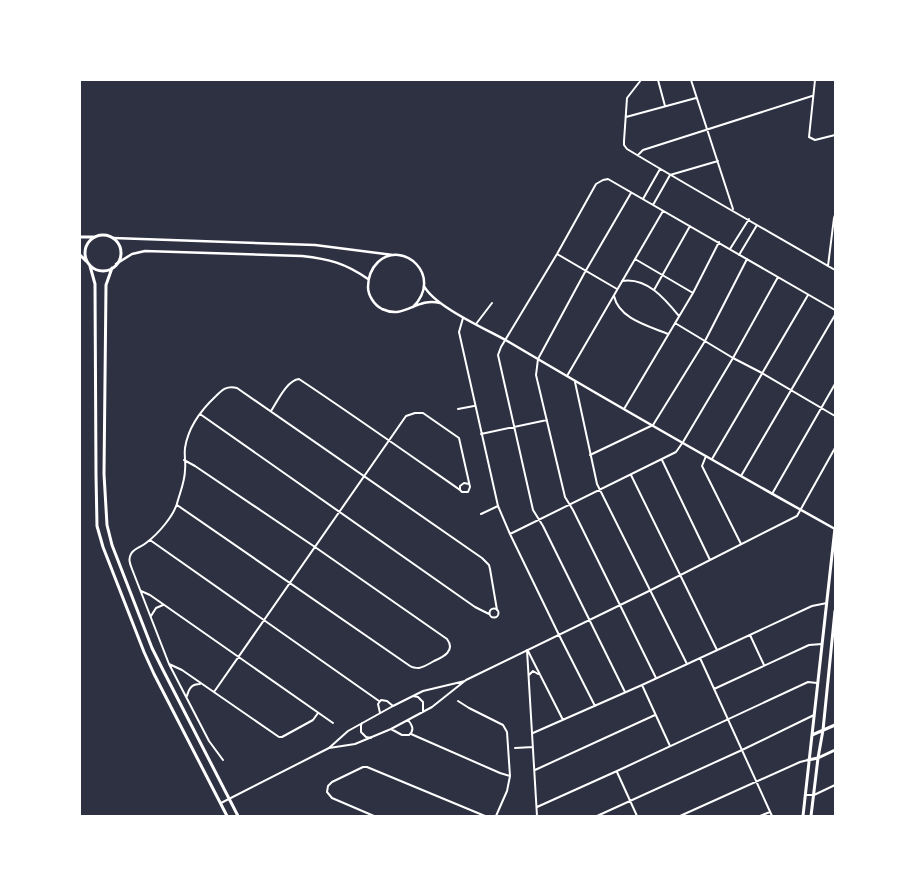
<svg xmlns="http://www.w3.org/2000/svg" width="915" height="896" viewBox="0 0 915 896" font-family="Mulish,sans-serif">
<rect width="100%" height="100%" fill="#2d3142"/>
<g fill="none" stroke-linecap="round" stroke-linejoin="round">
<path stroke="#fff" stroke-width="2" d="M641 80 627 98 624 141V145L627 149C695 190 766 230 835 270
M658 80 665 106
M691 80 733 209
M815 80 809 137 815 140 835 135
M626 117 696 98
M638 155 643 150 812 96
M670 175 718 161
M631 193 585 272 538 359 536 375 565 497 573 510 656 678
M643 199 660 169
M653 205 670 175
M730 249 749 219
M557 254 617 289
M739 255 757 225
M635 259 693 293
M828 266 834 218 835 215
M622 281C647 277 665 299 679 316
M654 290 690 226
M614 296C619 319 649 326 668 334
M463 318 459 332 498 506 510 534 559 635 595 706
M675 323 733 358 762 373 835 416
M476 324 492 303
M567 376 663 211
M575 382 597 484 687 664
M458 409 474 406
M624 409 693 293 719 242
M200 414 475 607 489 614
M481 434 547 420
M590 455 653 425 705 341 747 259
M706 456 702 466 741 544
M712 459 808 295
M662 460 710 560
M631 475 717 650
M741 476 835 315
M460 489V486L464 483 469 484
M772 494 835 384
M177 505 410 666C413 668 416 668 419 668 424 667 429 664 434 661 443 657 456 651 447 639L315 547 195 466 184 460
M481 514 498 506
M510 534 676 452 683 442 733 358 778 277
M150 540 379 701
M141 591 150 595 333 723
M489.5 613a4.5 4.5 0 1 1 9 0a4.5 4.5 0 1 1-9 0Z
M151 616 156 608 163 605
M750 635 764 665
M527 650 537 816
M528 651 563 720
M700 658 772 816
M169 664 182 670 279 737H282L313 720 318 713
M529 675 533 671 538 674
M642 685 670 746
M714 689 809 645 822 644
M214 692 406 416 415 413H423L459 438 470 487 468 492H462L460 490C407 453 353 415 299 379 287 380 277 402 271 411
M625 692 543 526 533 510 498 355 501 347 557 254 596 184 603 180 608 179 835 310
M187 696C189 688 192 684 200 684
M413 696 418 697 423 702V712
M458 701 469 708 503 725 507 732 510 776 507 791 496 816
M380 713 378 704 381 700 387 701 393 706
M362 723 361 725V732L366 737 371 738
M391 729 402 735H409C415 730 412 725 408 720
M533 733 642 685 812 606 827 603
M411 734 500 773 510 776
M329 748 355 744 391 729 432 707 466 680 649 591 797 516 835 448
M515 748 533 747
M223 760 209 741 169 664 132 569C130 564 128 559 131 554 133 549 141 547 146 543 158 534 175 515 178 500 181 490 185 480 185 470 186 463 184 456 185 448 188 428 201 410 216 396 222 390 227 385 237 388L482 558 489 565 490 569 497 610
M535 770 655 715
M617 772 637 816
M805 795H814L835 785
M221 803 329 748 348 731 393 706 423 691 465 681
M537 807 617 771 808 682 817 683
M374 816 332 798 327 792 328 786 332 782 363 767H367L485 816
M597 816 742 750 814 715
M680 816 800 762 808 760
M760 816 770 812"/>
<path stroke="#fff" stroke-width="2.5" d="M113 238 315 245 393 255
M116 264 132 254 145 251 302 256C329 259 345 263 368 279
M424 286C435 307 488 330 509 342 617 406 726 468 835 529
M413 307C444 276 403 239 378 262 371 269 368 277 368 287 368 295 374 305 382 309 406 320 415 297 440 303"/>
<path stroke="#fff" stroke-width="3" d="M85 253a18 18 0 1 1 36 0a18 18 0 1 1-36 0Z
M80 237H94
M80 255 86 261
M90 266 95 284 96 475 97 526 103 547 144 652 154 674 227 816
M112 268 106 285 104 474 107 525 112 545 152 648 163 670 238 816
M812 735 835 725
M808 760 818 758 835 750
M803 816 835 528
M811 816 818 758 823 730 835 611"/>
</g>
<rect width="915" height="896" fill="none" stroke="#ffffff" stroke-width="162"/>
</svg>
